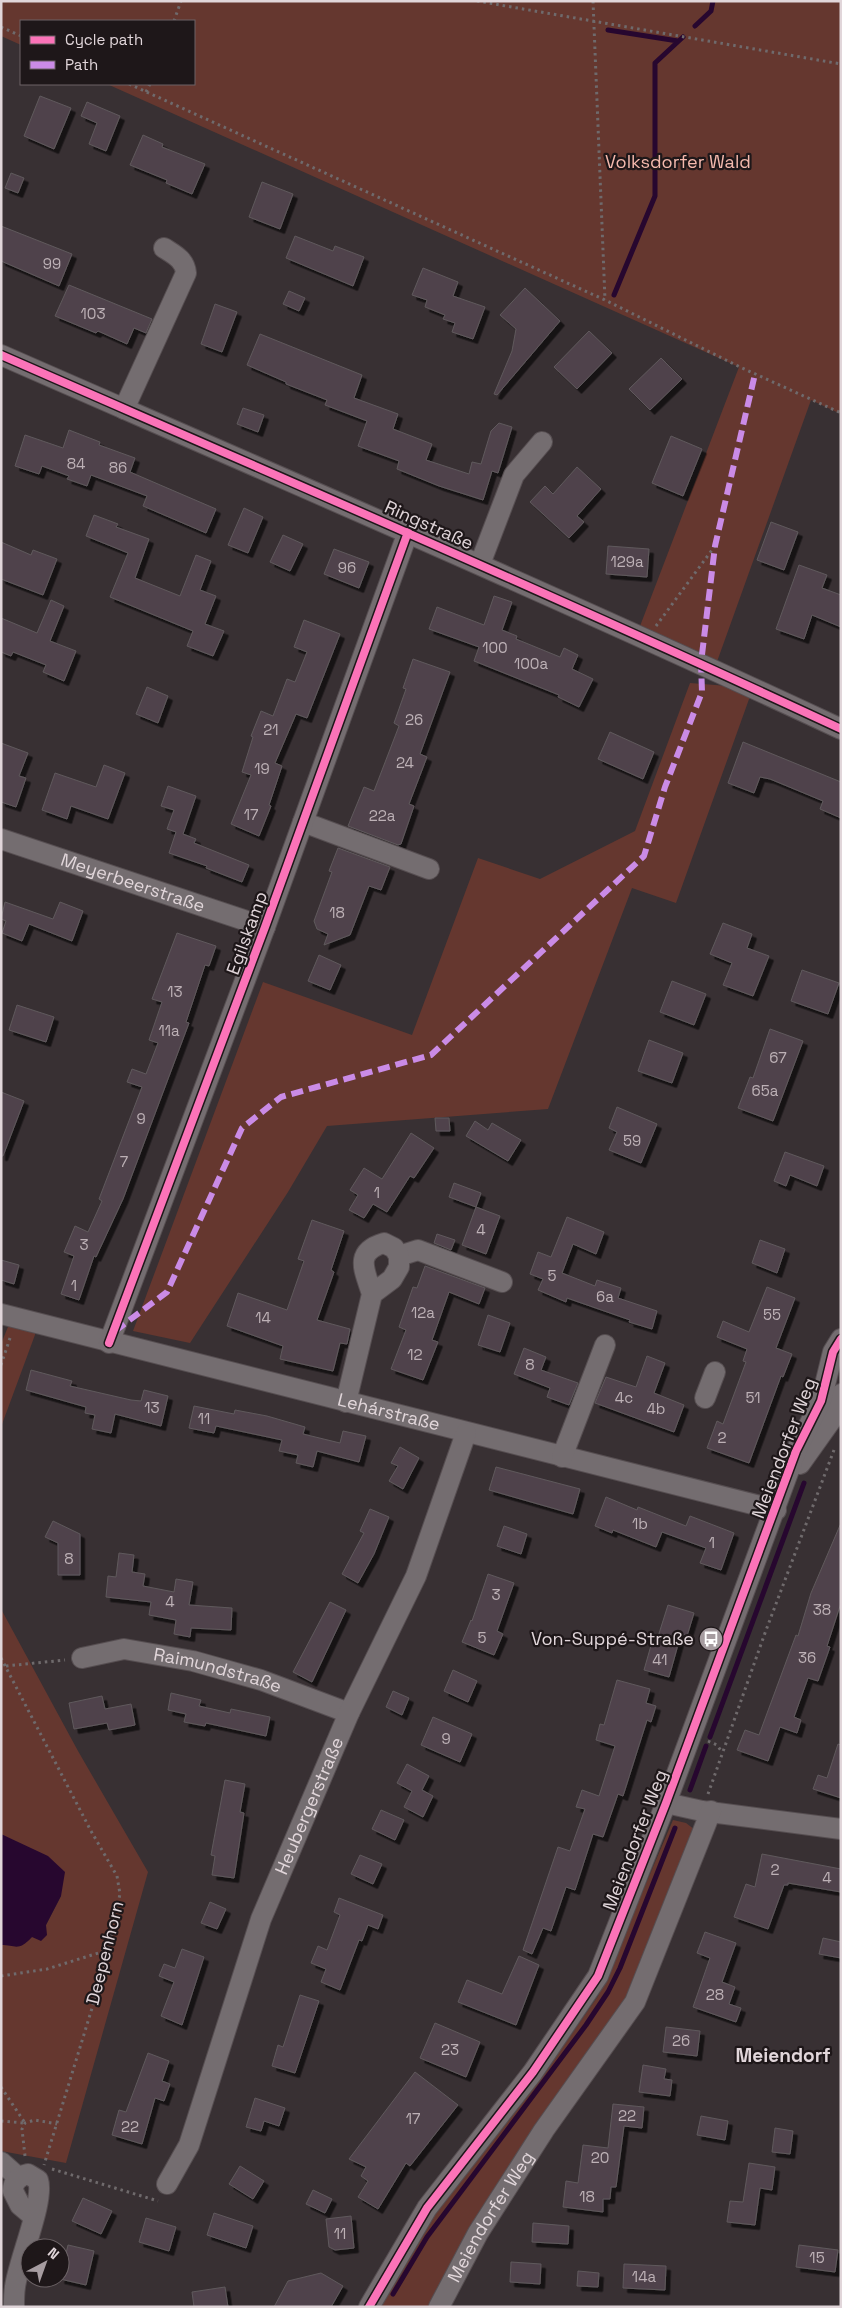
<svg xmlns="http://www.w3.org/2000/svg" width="842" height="2308" viewBox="0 0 842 2308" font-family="'Space Grotesk',sans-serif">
<defs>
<filter id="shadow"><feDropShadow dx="4.5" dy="4.5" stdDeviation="0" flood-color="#0009"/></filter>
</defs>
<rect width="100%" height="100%" fill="#383033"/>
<path fill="#65372f" d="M1 1H841V414L811 400 714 670 637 634 739 367 107 84H194V21H21V45L1 36Z
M690 683 753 688 676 903 632 888 548 1109 327 1126 288 1192 190 1343 133 1331 263 982 412 1035 478 858 540 879 635 831Z
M12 1317 39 1324 1 1427V1344Z
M1 1609 78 1751 148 1872 66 2163 1 2151V1945L32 1937 46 1925 61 1896 15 1842 1 1834Z
M673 1820 686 1823 699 1833 622 2008 480 2210 442 2285 434 2307H380L438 2209 564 2045 598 1996Z"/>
<path fill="#27072f" d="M1 1834 48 1856 65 1872 61 1896 46 1925 47 1935 41 1941 32 1937C18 1952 16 1945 1 1945Z"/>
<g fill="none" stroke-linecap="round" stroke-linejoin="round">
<path stroke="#27072f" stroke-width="5" d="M695 26 711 11 713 1
M608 30 678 41
M614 295 655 196V63L683 37
M710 1737 804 1483
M690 1790 706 1746
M393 2294 427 2237 586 2025 608 1992 620 1968 675 1828"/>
</g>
<path fill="#50434c" stroke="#5f595c" filter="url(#shadow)" d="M40 96 71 108 54 149 24 136Z
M87 102 120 116 106 151 89 144 97 123 81 116Z
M143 135 163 144 162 147 205 164 192 194 166 183 167 180 130 165Z
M11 173 24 178 18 193 5 188Z
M262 182 293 194 280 229 249 217Z
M1 226 72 254 59 286 1 261Z
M295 236 333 251 335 246 364 257 353 286 286 258Z
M423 268 458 282 453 296 485 307 473 339 452 332 455 323 443 319 445 315 425 307 427 300 412 295Z
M69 285 152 319 146 333 134 328 127 344 98 331 96 333 55 316Z
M525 288 560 321 497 395 494 394 512 351 516 329 500 315Z
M289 291 305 298 299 311 283 304Z
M215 304 237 312 222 352 201 344Z
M589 331 612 353 577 389 554 367Z
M260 334 362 375 354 398 398 414 393 429 432 444 426 460 469 474 472 462 481 464 491 431 499 423 512 427 498 473 492 471 483 500 439 486 397 469 399 461 358 446 367 421 325 405 327 400 286 384V382L247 365Z
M661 358 682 379 650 410 629 389Z
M243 408 264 415 258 432 237 424Z
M69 430 100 442 99 445 135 458 130 472 216 509 206 533 143 506 147 496 91 475 87 486 67 479 69 476 42 466 39 474 15 466 25 435 63 448Z
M671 436 702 449 683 496 652 483Z
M577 467 601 489 577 516 584 522 569 538 530 502 545 486 553 494Z
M244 508 263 517 248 553 228 545Z
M94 515 118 524 116 527 149 539 135 578 180 596 196 555 211 561 200 590 216 596 205 624 224 631 213 656 187 646 193 631 110 597 128 553 86 536Z
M771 522 798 532 784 570 757 560Z
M283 535 303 544 290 571 270 562Z
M1 542 31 555 33 550 57 559 43 595 1 579Z
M608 546 649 549 647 577 606 574Z
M334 549 369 562 359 588 324 574Z
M799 565 827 575 822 588 841 595V627L812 615 804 639 776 629Z
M494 596 512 602 502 630 517 636 516 639 560 657 564 648 578 655 572 669 593 679 579 707 558 697 559 695 474 661 479 647 429 629 437 607 484 625Z
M51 600 64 606 50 641 76 651 64 681 43 672 46 665 13 652 11 656 1 652V618L37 633Z
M304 620 340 634 307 718 296 714 275 763 282 766 269 805 271 806 259 836 231 824 251 775 242 772 253 737 251 736 261 711 273 716 287 679 295 682 307 652 294 647Z
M413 659 450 672 420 754 427 757 409 804 414 806 401 844 398 845 348 826 364 787 374 791 399 726 394 723 406 689 403 688Z
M147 687 168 696 158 723 136 714Z
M610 732 654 752 643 779 598 759Z
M743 742 841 782V818L820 809 823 801 770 779 760 777 754 793 728 783Z
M1 743 28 753 19 776 26 778 16 807 1 802Z
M104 765 125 773 108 819 71 806 67 819 42 810 55 773 96 787Z
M168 786 196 796 183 834 196 839 194 843 249 865 242 882 206 868 207 866 169 853 176 832 167 829 174 810 161 806Z
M338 848 390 867 381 890 369 886 350 935 324 945 328 934 317 929 314 921 332 872 329 871Z
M5 902 53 919 60 902 83 911 72 941 29 924 22 941 2 933 6 921 1 919Z
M723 923 752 934 747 948 769 956 753 996 723 985 732 963 710 954Z
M177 933 216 946 209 966 205 965 186 1022 189 1023 123 1199 96 1257 94 1256 79 1300 61 1294 74 1256 64 1252 75 1226 88 1232 102 1201 99 1199 142 1087 127 1082 132 1069 146 1074 158 1043 149 1040 162 1002 152 999Z
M319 955 341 965 330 990 308 981Z
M802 970 839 983 828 1014 791 1001Z
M672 981 706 994 694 1025 660 1012Z
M17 1005 54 1017 46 1042 9 1030Z
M770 1029 803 1041 773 1121 738 1108 750 1077 753 1078Z
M649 1040 683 1053 672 1083 638 1071Z
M1 1092 24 1101 3 1156H1Z
M617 1107 657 1124 641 1163 609 1150 617 1132 609 1128Z
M435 1118H449L450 1131H436Z
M475 1121 488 1130 492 1123 521 1140 508 1161 466 1136Z
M411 1133 434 1148 414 1178 410 1176 387 1212 373 1204 364 1218 349 1210 358 1195 350 1190 364 1168 382 1179Z
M785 1152 824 1166 817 1186 790 1175 786 1186 774 1181Z
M454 1183 481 1193 476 1207 449 1197Z
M476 1207 500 1216 486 1254 462 1245Z
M567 1217 604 1232 596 1254 573 1244 562 1273 595 1286 597 1280 621 1288 618 1298 657 1311 652 1329 629 1322 630 1320 567 1298 566 1302 538 1290 543 1279 530 1274 538 1252 551 1257Z
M312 1220 344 1231 331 1270 334 1272 317 1320 350 1329 347 1344 340 1343 333 1371 280 1359 283 1346 227 1326 238 1293 287 1310 304 1261 298 1259Z
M437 1234 455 1240 451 1250 434 1243Z
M760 1240 785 1249 777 1273 752 1263Z
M1 1260 19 1265 14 1284 1 1280Z
M425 1266 485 1288 479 1304 449 1292 432 1340 438 1342 423 1380 391 1369 406 1330 399 1327 413 1287 417 1288Z
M767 1287 795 1298 776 1348 792 1354 783 1377 781 1376 749 1463 707 1448 717 1421 723 1424 746 1362 743 1361 747 1349 717 1337 723 1321 749 1332Z
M488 1315 510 1323 500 1352 478 1345Z
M524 1348 546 1357 541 1370 578 1383 569 1405 547 1397 550 1388 514 1374Z
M647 1356 665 1363 654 1393 684 1405 674 1432 595 1403 606 1377 636 1387Z
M31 1370 72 1381 70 1386 131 1400 141 1401 144 1390 168 1396 161 1426 115 1414 111 1433 92 1429 95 1415 85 1413 86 1407 26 1390Z
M194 1406 234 1414 235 1410 267 1416 305 1427 303 1434 340 1443 343 1431 366 1436 359 1462 317 1451 313 1467 296 1463 298 1455 279 1451 282 1440 216 1426 214 1433 189 1428Z
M400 1447 419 1458 403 1489 389 1481 398 1466 391 1463Z
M496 1467 580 1489 573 1514 489 1490Z
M606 1497 637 1510 638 1507 686 1526 690 1516 734 1533 721 1570 700 1563 706 1548 662 1532 656 1547 613 1530 612 1533 595 1526Z
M370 1509 389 1517 374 1554 358 1583 342 1574 364 1533 360 1531Z
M53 1521 80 1534V1575H58V1543L45 1537Z
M841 1523V1603L827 1646 830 1647 818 1681 808 1678 794 1717 801 1720 797 1733 780 1727 768 1761 737 1750 745 1730 759 1735 796 1635 798 1636 811 1593Z
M504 1526 527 1534 521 1554 497 1546Z
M119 1553 134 1555 132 1572 145 1574 143 1586 174 1592 176 1579 193 1582 189 1605 232 1608 231 1630 191 1628 190 1637 174 1634 176 1620 149 1615 151 1602 106 1597 108 1576 116 1577Z
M488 1574 514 1583 497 1631 503 1634 494 1655 462 1642 471 1620 472 1621Z
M330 1602 346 1610 312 1682 293 1672Z
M668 1605 694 1613 687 1636 681 1634 669 1677 644 1670 652 1642 656 1643Z
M453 1670 477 1681 468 1702 444 1691Z
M617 1680 650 1689 646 1703 656 1706 651 1722 647 1720 623 1796 618 1794 603 1837 593 1834 575 1890 566 1887 551 1931 543 1928 532 1954 523 1950 558 1847 570 1851 585 1809 576 1807 582 1790 599 1796 615 1746 596 1740 600 1724 604 1725Z
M393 1691 409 1698 402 1715 386 1707Z
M171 1693 201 1700 199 1706 230 1713 231 1709 270 1717 266 1736 206 1723 205 1726 184 1722 186 1714 168 1710Z
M102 1696 105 1709 131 1704 135 1725 109 1730 107 1723 74 1729 69 1703Z
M433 1717 472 1734 460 1762 421 1745Z
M838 1744 841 1745V1798L813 1789 818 1775 827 1778Z
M407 1764 429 1776 422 1790 433 1796 423 1817 404 1807 412 1791 397 1783Z
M225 1780 245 1784 240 1812 244 1813 234 1878 212 1875 215 1856 211 1855Z
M381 1810 404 1820 395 1840 372 1829Z
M762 1854 841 1869V1892L788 1883V1885H784L768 1929 734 1917 746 1884 755 1887Z
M360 1855 382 1864 373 1884 351 1874Z
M339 1898 383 1915 378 1929 368 1925 362 1941 359 1940 340 1990 321 1982 326 1969 311 1963 318 1946 327 1950 340 1915 334 1912Z
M210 1902 226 1909 217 1929 201 1923Z
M705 1932 736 1943 722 1982 735 1987 729 2004 741 2008 736 2022 693 2007 710 1958 697 1953Z
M823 1938 841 1942V1958L819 1954Z
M182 1949 204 1957 182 2025 161 2016 174 1982 159 1976 164 1964 175 1968Z
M519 1956 539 1965 516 2025 458 2002 467 1980 502 1994Z
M300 1995 319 2001 295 2073 272 2066 278 2045 283 2047Z
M435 2023 480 2042 466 2077 420 2058Z
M666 2027 700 2031 697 2056 663 2052Z
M148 2053 169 2061 162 2081 170 2084 164 2101 155 2098 142 2144 112 2135 119 2110 126 2112Z
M643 2065 666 2069 664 2079 672 2080 670 2096 639 2092Z
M415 2072 458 2105 410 2166 406 2163 378 2209 358 2197 368 2181 361 2176 366 2167 349 2159Z
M255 2098 285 2108 279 2126 264 2121 261 2131 246 2127Z
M613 2104 644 2107 642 2128 624 2126 616 2187H611L610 2199H603V2212L563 2207 566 2181 578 2183 583 2145 608 2148Z
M701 2116 728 2121 725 2140 697 2135Z
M775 2128 793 2131 790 2154 772 2152Z
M749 2163 775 2167 772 2190 760 2188 755 2225 727 2222 730 2201 743 2202Z
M240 2166 264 2181 253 2199 229 2184Z
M313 2190 332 2199 325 2213 306 2204Z
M83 2198 112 2211 101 2234 72 2221Z
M214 2213 253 2226 246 2248 207 2235Z
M351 2216 354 2248 335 2250 329 2247 326 2219Z
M146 2218 176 2227 169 2251 139 2242Z
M533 2223 569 2226 568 2244 532 2242Z
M68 2245 94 2251 86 2285 60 2279Z
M799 2245 838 2250 835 2272 796 2267Z
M511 2262 541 2264 540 2284 510 2282Z
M624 2264 666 2266 665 2290 623 2288Z
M578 2271 599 2273 598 2287 577 2286Z
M321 2273 343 2286 331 2307H274L288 2281Z
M225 2287 228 2307H194L192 2292Z"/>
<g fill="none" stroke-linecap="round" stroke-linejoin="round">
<g stroke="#564e51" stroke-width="22">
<g id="minor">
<path d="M1 355C282 478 563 599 841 729"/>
<path d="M124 409 186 273C185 260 175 255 164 248"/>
<path d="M480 564 514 475 542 442"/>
<path d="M303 822 429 869"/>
<path id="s1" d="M1 839 265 927"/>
<path d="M399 1256 418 1250 502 1282"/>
<path id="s2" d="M1 1314 776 1510"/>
<path d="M109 1343 265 927 408 532"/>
<path d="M705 1398 715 1372"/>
<path d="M346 1402 372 1294 392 1279 399 1267V1256L394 1248 384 1243C353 1252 365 1271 372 1294"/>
<path d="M562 1457 605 1345"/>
<path d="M800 1464 832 1419 841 1394"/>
<path id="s3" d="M82 1658 124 1649 193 1661 261 1680 349 1713"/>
<path d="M666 1803 702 1811 841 1829"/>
<path d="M1 2162 19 2178"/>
<path id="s4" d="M167 2184 189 2145 261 1919 349 1713 416 1576 466 1433"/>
<path d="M14 2307C14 2300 14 2293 15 2287 18 2262 45 2200 38 2180L28 2174C19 2176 13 2181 13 2191L20 2205 33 2216"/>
<path d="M369 2307 427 2208 533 2072 598 1976 666 1803 796 1451 821 1401 833 1352 841 1339"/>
<path id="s5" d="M439 2307 478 2233 544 2130 635 2002 711 1811"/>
</g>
</g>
<path stroke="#6f6a6c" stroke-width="3" stroke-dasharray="2.5 4" stroke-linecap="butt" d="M477 1 841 64
M593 1 605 300
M174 21 181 1
M1 27 21 36
M129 84 605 300 740 367 841 413
M146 92 150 84
M656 626 715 546
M1 1365 11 1335
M1 1658 91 1831 117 1876 120 1894 104 1969 44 2165
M6 1666 65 1660
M708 1741 717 1745 722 1752
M708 1794 765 1633 834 1450
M1 1976 47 1969 108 1950
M1 2087 25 2123
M1 2121 24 2123
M25 2156 22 2129 25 2123 35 2120 57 2124
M52 2169 158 2201"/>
<use href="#minor" stroke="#746d70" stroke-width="20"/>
<path stroke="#ca8be6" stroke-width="6" stroke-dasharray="12 6" stroke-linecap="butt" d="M115 1331 167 1292 242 1128 281 1097 431 1055 644 856 665 787 702 692 701 663 715 546 755 374"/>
<g stroke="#1e1719" stroke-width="11">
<path id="cycleway" d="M1 355C282 478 563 599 841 729
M109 1343 265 927 408 532
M369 2307 427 2208 533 2072 598 1976 666 1803 796 1451 821 1401 833 1352 841 1339"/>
</g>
<use href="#cycleway" stroke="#fb73b8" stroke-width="8"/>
</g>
<defs>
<g id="bus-disc" transform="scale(1.25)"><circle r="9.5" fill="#a69ca0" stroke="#1e1719"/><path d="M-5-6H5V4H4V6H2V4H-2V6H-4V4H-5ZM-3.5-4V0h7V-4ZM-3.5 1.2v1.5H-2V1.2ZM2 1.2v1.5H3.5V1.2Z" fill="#fff"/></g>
</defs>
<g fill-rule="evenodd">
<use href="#bus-disc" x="711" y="1639"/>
</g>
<g text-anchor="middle" stroke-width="4.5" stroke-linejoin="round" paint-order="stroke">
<g font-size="15" fill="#bdb1b6">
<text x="52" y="269">99</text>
<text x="93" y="319">103</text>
<text x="76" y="469">84</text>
<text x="118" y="473">86</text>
<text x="627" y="567">129a</text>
<text x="347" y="573">96</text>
<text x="495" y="653">100</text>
<text x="531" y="669">100a</text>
<text x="414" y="725">26</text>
<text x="271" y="735">21</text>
<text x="405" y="768">24</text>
<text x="262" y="774">19</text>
<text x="251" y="820">17</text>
<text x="382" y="821">22a</text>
<text x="337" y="918">18</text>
<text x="175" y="997">13</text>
<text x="169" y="1036">11a</text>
<text x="778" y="1063">67</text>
<text x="765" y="1096">65a</text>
<text x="141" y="1124">9</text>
<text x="632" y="1146">59</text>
<text x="124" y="1167">7</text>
<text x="377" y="1198">1</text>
<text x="481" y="1235">4</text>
<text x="84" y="1250">3</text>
<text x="552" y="1281">5</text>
<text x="74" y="1291">1</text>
<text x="605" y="1302">6a</text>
<text x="423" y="1318">12a</text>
<text x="772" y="1320">55</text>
<text x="263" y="1323">14</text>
<text x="415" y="1360">12</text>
<text x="530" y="1370">8</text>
<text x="624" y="1403">4c</text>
<text x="753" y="1403">51</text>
<text x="152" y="1413">13</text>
<text x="656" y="1414">4b</text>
<text x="204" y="1424">11</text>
<text x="722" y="1443">2</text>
<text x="640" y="1529">1b</text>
<text x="712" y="1548">1</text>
<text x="69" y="1564">8</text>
<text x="496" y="1600">3</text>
<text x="170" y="1607">4</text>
<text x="822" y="1615">38</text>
<text x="482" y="1643">5</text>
<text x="807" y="1663">36</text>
<text x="660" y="1665">41</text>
<text x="446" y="1744">9</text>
<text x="775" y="1875">2</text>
<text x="827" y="1883">4</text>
<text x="715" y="2000">28</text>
<text x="681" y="2046">26</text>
<text x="450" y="2055">23</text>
<text x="627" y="2121">22</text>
<text x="413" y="2124">17</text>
<text x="130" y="2132">22</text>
<text x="600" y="2163">20</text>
<text x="587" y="2202">18</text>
<text x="340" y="2239">11</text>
<text x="817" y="2263">15</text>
<text x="644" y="2282">14a</text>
</g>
<g font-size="18" fill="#f4b9ad" stroke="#1e1719">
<text x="678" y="168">Volksdorfer Wald</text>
</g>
<g font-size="18" fill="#e1d6da" stroke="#1e1719">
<text transform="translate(429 525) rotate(24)" y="6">Ringstraße</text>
<text dy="6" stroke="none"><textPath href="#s1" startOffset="139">Meyerbeerstraße</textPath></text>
<text transform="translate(247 933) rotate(-70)" y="6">Egilskamp</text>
<text dy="6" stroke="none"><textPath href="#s2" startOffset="400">Lehárstraße</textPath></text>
<text transform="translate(784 1448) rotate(-69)" y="6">Meiendorfer Weg</text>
<text dy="6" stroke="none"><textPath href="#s3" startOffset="139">Raimundstraße</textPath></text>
<text dy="6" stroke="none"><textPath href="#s4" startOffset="405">Heubergerstraße</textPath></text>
<text transform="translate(635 1840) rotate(-69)" y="6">Meiendorfer Weg</text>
<text transform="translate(105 1953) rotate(-76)" y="6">Deepenhorn</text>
<text dy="6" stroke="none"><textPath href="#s5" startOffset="104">Meiendorfer Weg</textPath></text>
</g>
<g font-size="18" fill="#e1d6da" stroke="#1e1719" text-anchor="end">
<text x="694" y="1645">Von-Suppé-Straße</text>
</g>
<g font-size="19" font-weight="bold" fill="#e1d6da" stroke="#1e1719">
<text x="783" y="2062">Meiendorf</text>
</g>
</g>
<rect width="842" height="2308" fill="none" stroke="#e1d6da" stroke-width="5"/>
<rect x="20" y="20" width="175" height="65" fill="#1e1719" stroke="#6c6366"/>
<rect x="30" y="36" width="25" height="8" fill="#fb73b8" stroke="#6c6366"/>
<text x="65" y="45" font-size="15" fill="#e1d6da">Cycle path</text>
<rect x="30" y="61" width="25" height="8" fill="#ca8be6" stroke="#6c6366"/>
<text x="65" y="70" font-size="15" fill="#e1d6da">Path</text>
<g transform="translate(45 2263) rotate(41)"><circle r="24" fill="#1e1719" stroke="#6c6366"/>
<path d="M0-4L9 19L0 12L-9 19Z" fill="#a69ca0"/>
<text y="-8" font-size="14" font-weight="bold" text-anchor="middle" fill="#e1d6da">N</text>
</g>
</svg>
